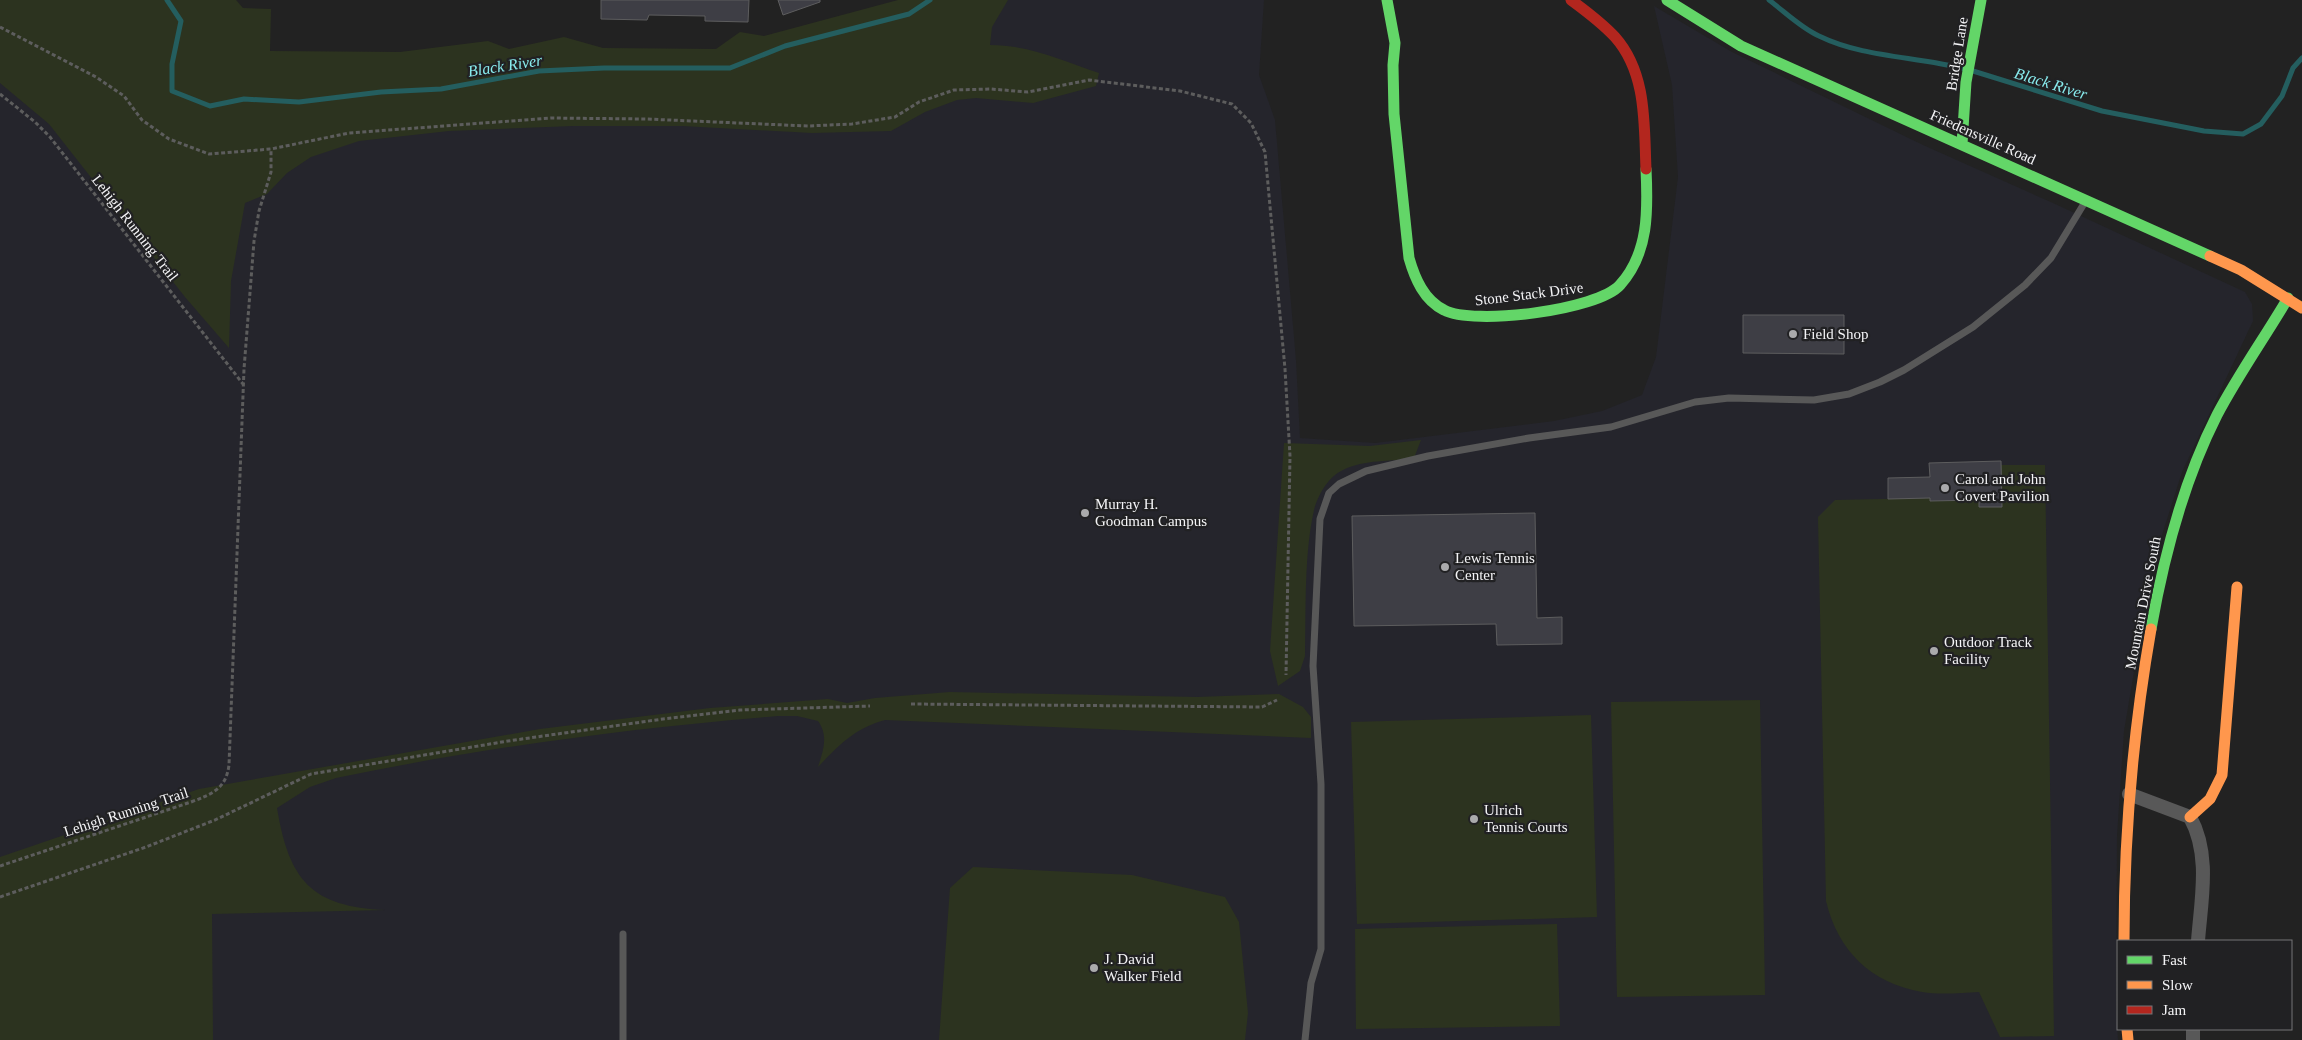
<svg xmlns="http://www.w3.org/2000/svg" width="2302" height="1040" viewBox="0 0 2302 1040" font-family="'Times New Roman',serif">
<rect width="100%" height="100%" fill="#222"/>
<path fill="#25252c" d="M0 0 172 64 730 68 930 0H1264L1259 75 1275 120 1296 360 1300 438 1375 443 1554 421 1602 411 1642 395 1656 357 1678 177 1672 85 1654 6 1732 52 1923 145 2053 203 2245 292 2252 304 2253 321 2182 472 2156 554 2138 648 2124 731 2117 836 2116 1009 2118 1040H0Z"/>
<path fill="#2c331f" d="M0 0H236L243 8 271 9 270 51 400 52 488 41 509 49 564 37 603 48 716 49 740 32 764 36 898 0H1008L992 27 990 45C1029 45 1063 61 1099 73L1096 86 1033 103 976 98 957 100 925 112 891 131 812 133 682 126H573L449 131 359 141 311 157 287 173 267 194 245 203 231 281 229 348 185 297 49 124 0 83Z
M1421 440 1414 458C1390 462 1365 459 1343 470 1328 477 1318 495 1314 510 1304 554 1306 610 1305 656L1300 671 1278 686 1270 651 1284 443 1370 446Z
M2001 465H2045L2054 1036 2000 1037 1979 992C1961 993 1940 995 1922 992 1871 983 1838 951 1826 901L1818 517 1835 500 1930 498 1931 501 1979 500 1980 507H2001Z
M950 692 1197 697 1279 694 1303 707 1311 717V738L885 720C855 728 839 745 818 767 823 751 829 736 818 721L797 716H778C629 728 481 748 336 778L310 787 277 808C289 880 311 907 386 910L212 914 213 1040H0V857L199 789 540 729 710 708 828 699 847 703 875 698Z
M1760 700 1765 995 1617 997 1611 702Z
M1591 715 1597 917 1357 924 1351 722Z
M973 867 1132 875 1225 897 1239 922 1248 1013 1245 1040H939L950 888Z
M1557 924 1560 1026 1356 1029 1355 929Z"/>
<g fill="none" stroke-linecap="round" stroke-linejoin="round">
<path stroke="#245e5f" stroke-width="5" d="M167 0 181 21 172 64V91L210 106 244 99 299 102 381 92 441 89 539 71 604 68H730L785 46 909 14 930 0
M1769 0C1785 12 1801 28 1819 36 1864 58 1917 56 1965 69
M1973 71 2102 111 2204 131 2243 134 2261 124 2282 96 2293 68 2302 58"/>
</g>
<path fill="#3e3e45" stroke="#5d5d5e" d="M601 0H749L748 22 705 21V16L649 15 647 20 601 19Z
M778 0H820V2L783 15Z
M1743 315H1844V354L1743 353Z
M2001 461 2002 507H1979V500L1930 501V498L1888 499V478L1930 477 1929 463Z
M1535 513 1537 618 1562 617V644L1497 645 1496 624 1354 626 1352 516Z"/>
<g fill="none" stroke-linecap="round" stroke-linejoin="round">
<path stroke="#5d5d5d" stroke-width="3" stroke-dasharray="4 2.5" stroke-linecap="butt" d="M0 27 96 77 124 96 142 120 169 139 209 154 271 149 349 133 551 118 646 119 808 126 852 124 895 117 919 102 954 90 991 89 1028 92 1089 80 1180 91 1232 104 1251 123 1265 152 1285 369 1290 456 1286 675
M0 94 35 122 50 137 243 384
M911 704 1262 707 1277 700
M0 866 191 802C212 794 226 789 229 765L244 369 254 241 259 211 271 172V149
M0 897 146 847 215 820 311 774 508 741 663 719 740 710 870 706"/>
<path stroke="#585858" stroke-width="7" d="M623 934V1040
M1305 1040 1311 983 1321 949V784L1313 666 1320 519 1329 493 1339 484 1366 471 1428 456 1529 438 1611 427 1695 402 1729 398 1814 400 1849 394 1880 382 1904 370 1973 327 2025 285 2051 258 2085 202"/>
<path stroke="#585858" stroke-width="14" d="M2129 794 2190 817C2211 855 2201 900 2198 941
M2193 1040V1029"/>
<path stroke="#63d668" stroke-width="11" d="M1387 0 1395 43 1393 65 1394 114 1409 258C1415 279 1424 300 1444 310 1473 326 1598 310 1620 285 1649 253 1648 210 1646 169
M1667 0 1741 46 2210 256
M1962 144 1966 82 1981 0
M2151 629C2164 555 2183 482 2217 415 2238 375 2265 337 2288 298"/>
<path stroke="#ff974d" stroke-width="11" d="M2210 256 2241 270 2302 308
M2190 817 2210 799 2222 775 2237 587
M2124 941C2124 837 2133 732 2151 629
M2127 1029 2128 1040"/>
<path stroke="#b3261e" stroke-width="11" d="M1571 0C1586 11 1602 23 1615 37 1647 73 1644 124 1646 169"/>
</g>
<g fill="#aaaaac" stroke="#212123" stroke-width="2">
<circle cx="1793" cy="334" r="5"/>
<circle cx="1945" cy="488" r="5"/>
<circle cx="1085" cy="513" r="5"/>
<circle cx="1445" cy="567" r="5"/>
<circle cx="1934" cy="651" r="5"/>
<circle cx="1474" cy="819" r="5"/>
<circle cx="1094" cy="968" r="5"/>
</g>
<g text-anchor="middle" stroke-width="4.5" stroke-linejoin="round" paint-order="stroke">
<g font-size="15" fill="#f4f4f6" stroke="#212123">
<text transform="translate(1957 54) rotate(-81)" y="5">Bridge Lane</text>
<text transform="translate(1983 137) rotate(24)" y="5">Friedensville Road</text>
<text transform="translate(135 228) rotate(52)" y="5">Lehigh Running Trail</text>
<text transform="translate(1529 294) rotate(-7)" y="5">Stone Stack Drive</text>
<text transform="translate(2143 603) rotate(-79)" y="5">Mountain Drive South</text>
<text transform="translate(126 812) rotate(-18)" y="5">Lehigh Running Trail</text>
</g>
<g font-size="15" fill="#f4f4f6" stroke="#212123" text-anchor="start">
<text x="1803" y="339">Field Shop</text>
<text x="1955" y="484">Carol and John<tspan x="1955" dy="17">Covert Pavilion</tspan></text>
<text x="1095" y="509">Murray H.<tspan x="1095" dy="17">Goodman Campus</tspan></text>
<text x="1455" y="563">Lewis Tennis<tspan x="1455" dy="17">Center</tspan></text>
<text x="1944" y="647">Outdoor Track<tspan x="1944" dy="17">Facility</tspan></text>
<text x="1484" y="815">Ulrich<tspan x="1484" dy="17">Tennis Courts</tspan></text>
<text x="1104" y="964">J. David<tspan x="1104" dy="17">Walker Field</tspan></text>
</g>
<g font-size="16" font-style="italic" fill="#88ebed" stroke="#212123">
<text transform="translate(505 65) rotate(-9)" y="6">Black River</text>
<text transform="translate(2051 83) rotate(17)" y="6">Black River</text>
</g>
</g>
<rect x="2117" y="940" width="175" height="90" fill="#212123" stroke="#757577"/>
<rect x="2127" y="956" width="25" height="8" fill="#63d668" stroke="#757577"/>
<text x="2162" y="965" font-size="15" fill="#f4f4f6">Fast</text>
<rect x="2127" y="981" width="25" height="8" fill="#ff974d" stroke="#757577"/>
<text x="2162" y="990" font-size="15" fill="#f4f4f6">Slow</text>
<rect x="2127" y="1006" width="25" height="8" fill="#b3261e" stroke="#757577"/>
<text x="2162" y="1015" font-size="15" fill="#f4f4f6">Jam</text>
</svg>
